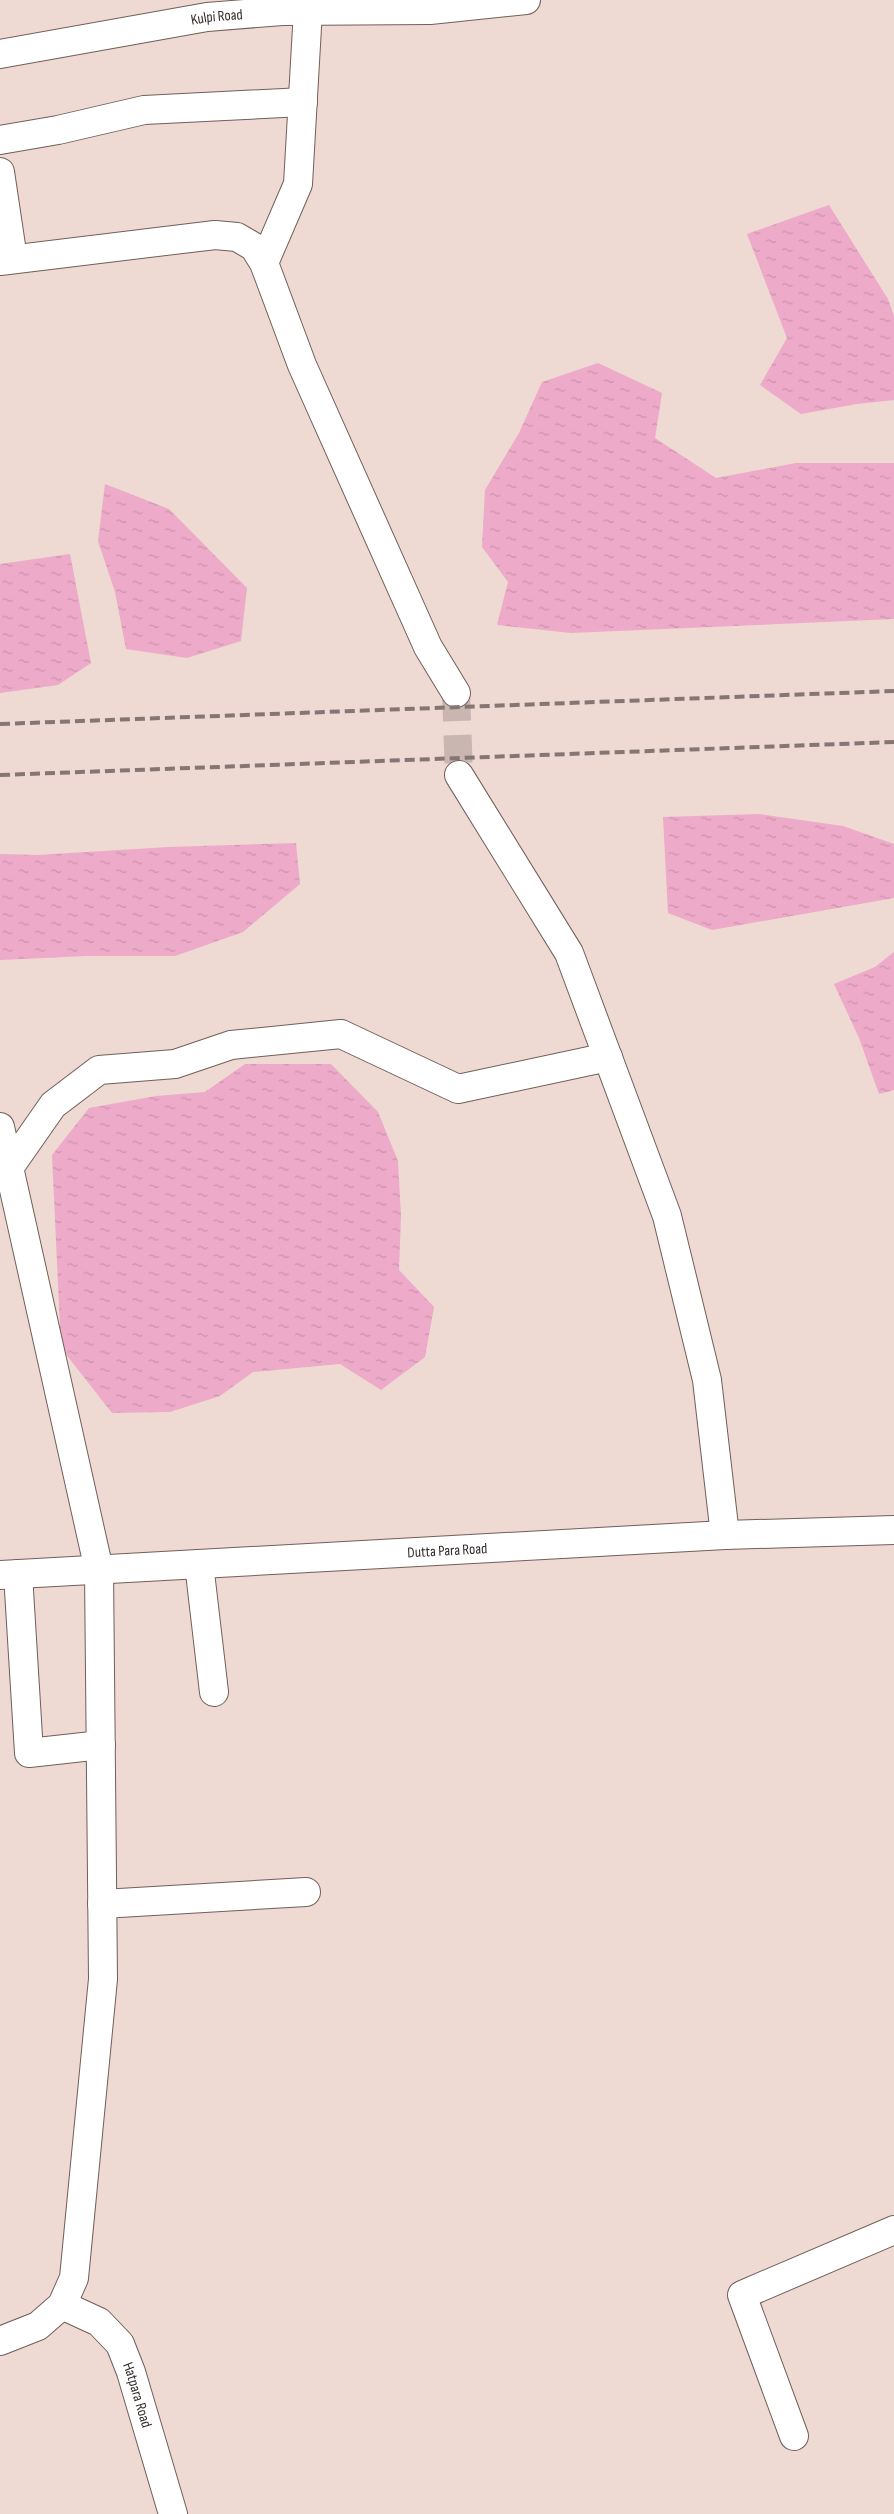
<svg xmlns="http://www.w3.org/2000/svg" width="894" height="2514" viewBox="0 0 894 2514" font-family="'Sofia Sans Condensed',sans-serif">
<defs>
<pattern id="water-ripples" width="26" height="14" patternUnits="userSpaceOnUse" patternTransform="scale(1.25)"><rect width="26" height="14" fill="#edaac9"/><path d="M2 4q2-2 4 0t4 0M15 11q2-2 4 0t4 0" fill="none" stroke="#cc92ad"/></pattern>
</defs>
<rect width="100%" height="100%" fill="#eed9d3"/>
<path fill="url(#water-ripples)" d="M829 205 888 299 894 316V400L857 404 801 414 760 385 787 338 747 234Z
M598 363 662 393 655 438 716 478 796 463H894V619L571 633 497 625 508 582 482 547 485 490 519 433 542 382Z
M105 484 169 509 247 588 241 641 187 658 126 649 115 592 98 541Z
M70 554 91 663 58 685 0 693V564Z
M759 814 843 826 894 844V898L712 930 668 913 663 817Z
M296 843 300 884 243 932 175 956H86L0 960V854L37 855 169 847Z
M894 952V1090L879 1094 859 1038 834 984 875 967Z
M245 1064H331L378 1112 398 1161 401 1216 399 1270 434 1307 425 1357 381 1390 340 1364 253 1372 220 1396 170 1412 112 1413 61 1348 52 1155 89 1108 156 1096 205 1092Z"/>
<g fill="none" stroke-linecap="round" stroke-linejoin="round">
<path stroke="#c9b6b1" stroke-width="28" stroke-dasharray="28 14" stroke-linecap="butt" d="M456 693 459 775"/>
<g stroke="#715f59" stroke-width="30">
<g id="street">
<path d="M0 140 58 130 144 110 303 102"/>
<path d="M0 172 13 259"/>
<path d="M0 261 215 235 237 237 254 247 264 263 302 365 428 647 456 693"/>
<path d="M264 263 298 184 308 10 304 0"/>
<path d="M459 775 569 953 667 1216 707 1380 725 1535"/>
<path d="M0 1127 99 1570 103 1979 74 2278 62 2305 38 2326 0 2341"/>
<path d="M9 1168 53 1105 99 1070 175 1064 231 1045 341 1034 458 1089 608 1057"/>
<path d="M199 1564 214 1692"/>
<path d="M18 1574 29 1753 101 1745"/>
<path id="s1" d="M0 1575 725 1535 894 1530"/>
<path d="M102 1904 306 1892"/>
<path id="s2" d="M62 2305 99 2322 120 2344 131 2372 173 2514"/>
<path d="M794 2436 742 2295 894 2230"/>
</g>
</g>
<g stroke="#715f59" stroke-width="30">
<g id="primary">
<path id="s3" d="M0 54 207 17 282 11 430 10 526 0"/>
</g>
</g>
<use href="#street" stroke="#fff" stroke-width="28"/>
<use href="#primary" stroke="#fff" stroke-width="28"/>
<path stroke="#847673" stroke-width="4" stroke-dasharray="10 5" stroke-linecap="butt" d="M0 724 894 691
M0 775 894 742"/>
</g>
<g text-anchor="middle" stroke-width="4.5" stroke-linejoin="round" paint-order="stroke">
<g font-size="15" fill="#342c2a" stroke="#eed9d3">
<text dy="5" stroke="none"><textPath href="#s3" startOffset="220">Kulpi Road</textPath></text>
<text dy="5" stroke="none"><textPath href="#s1" startOffset="448">Dutta Para Road</textPath></text>
<text dy="5" stroke="none"><textPath href="#s2" startOffset="125">Hatpara Road</textPath></text>
</g>
</g>
</svg>
